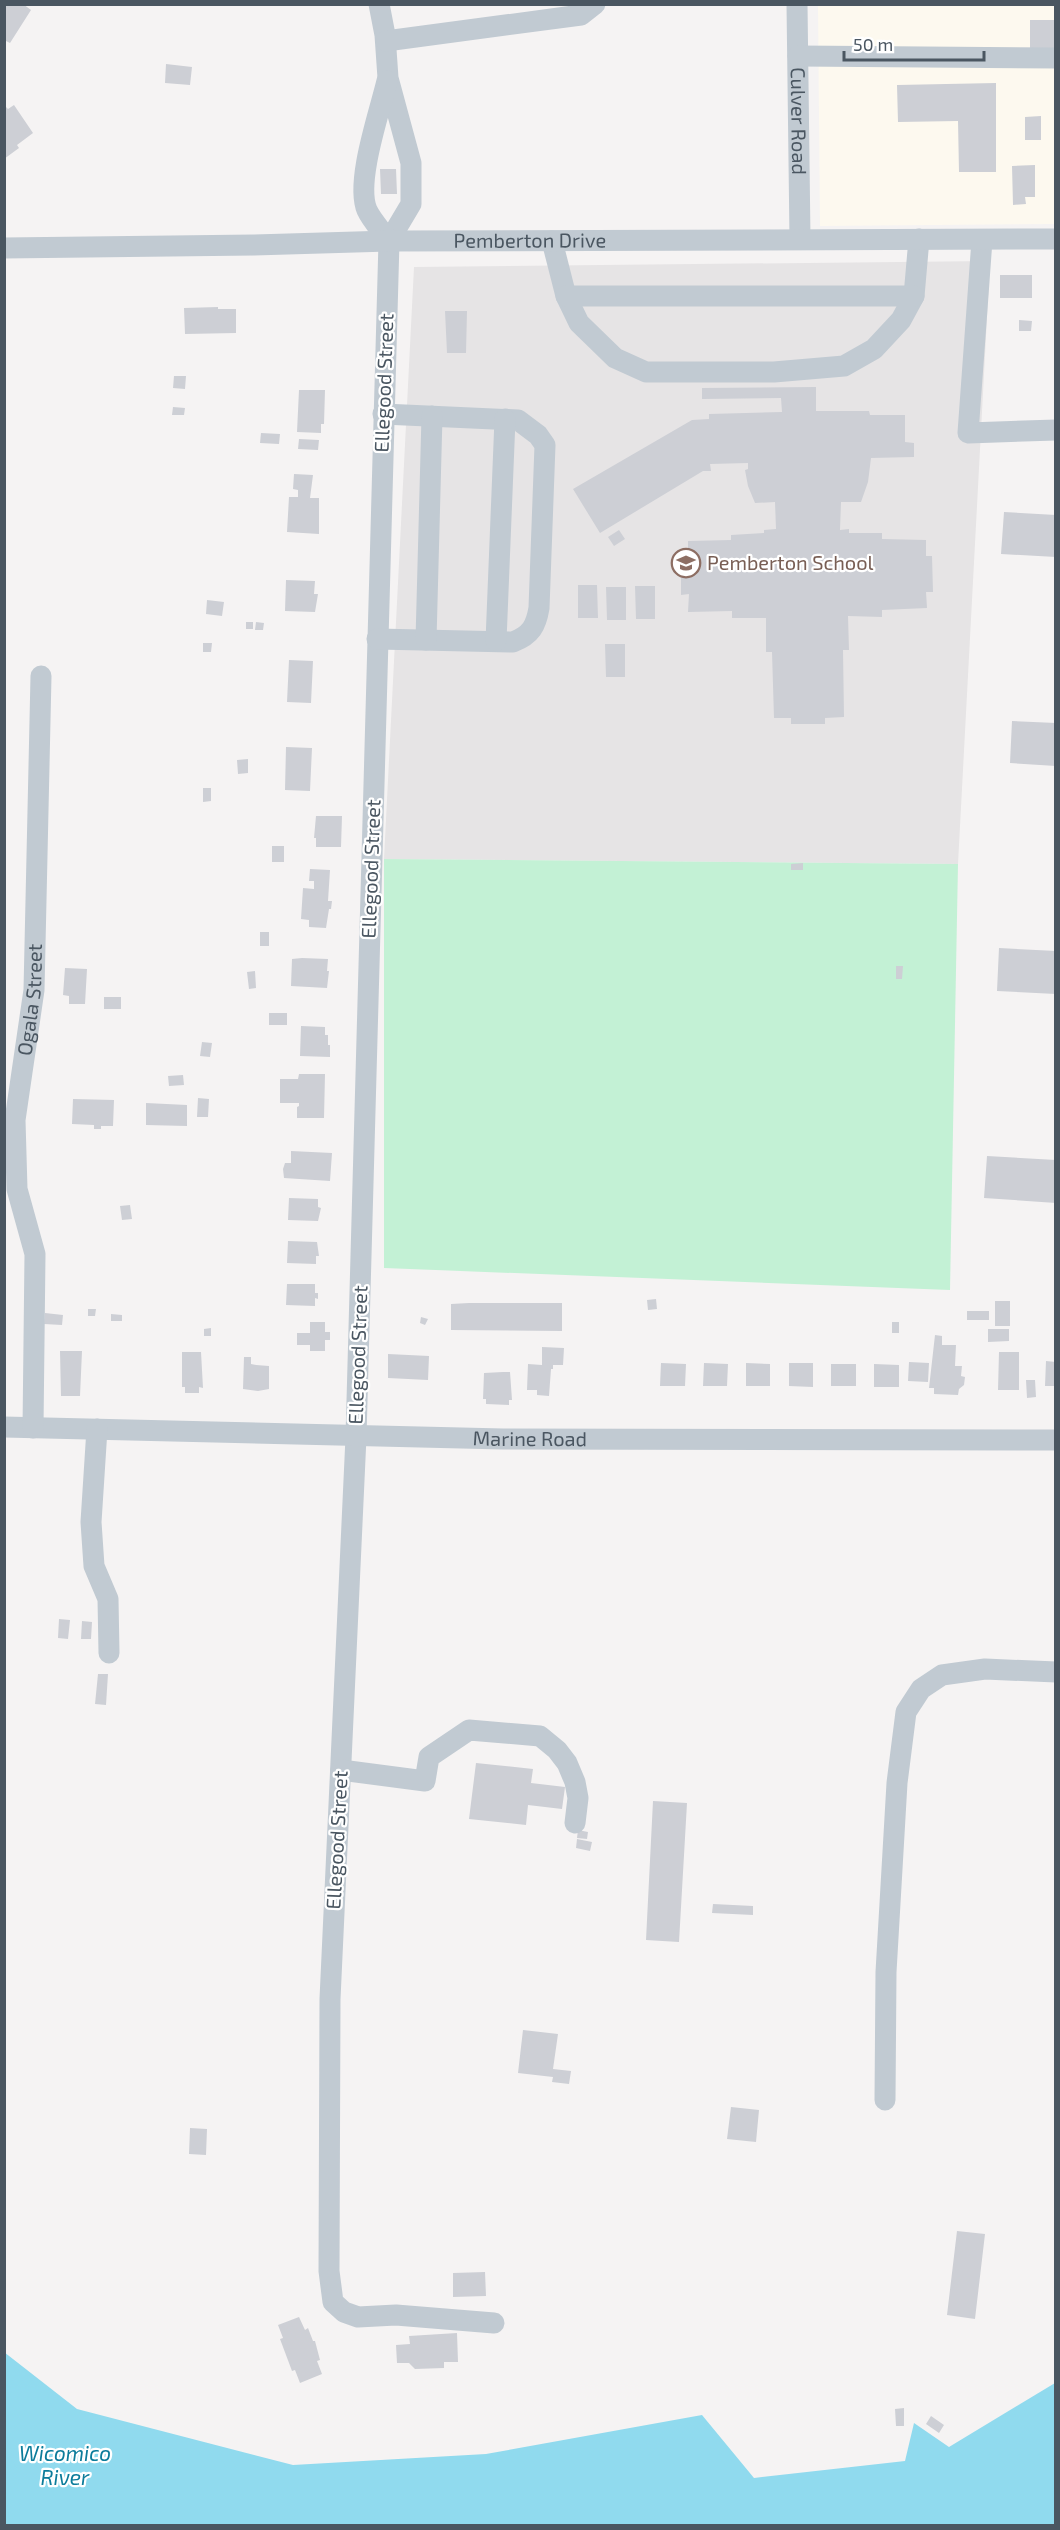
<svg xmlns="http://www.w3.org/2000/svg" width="1060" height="2530" viewBox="0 0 1060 2530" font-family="'Exo 2',sans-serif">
<rect width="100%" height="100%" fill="#f5f3f3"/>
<path fill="#fdf9ef" d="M818 5H1055V224L820 226Z"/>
<path fill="#e6e4e5" d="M990 261 958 864 384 859 414 267Z"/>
<path fill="#c3f1d5" d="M384 859 958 864 950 1290 384 1268Z"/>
<path fill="#90daee" d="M4 2352 77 2409 293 2465 486 2454 702 2415 754 2478 905 2461 914 2423 949 2447 1055 2383V2525H5Z"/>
<path fill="#cdcfd5" d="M4 4H23L31 10 10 43 4 40Z
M1030 20H1056V48H1030Z
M166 64 192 67 190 85 165 83Z
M996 83V172H959L958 121 898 122 897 85Z
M4 105 8 109 14 105 33 133 17 145 19 148 4 159Z
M1041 116V140H1025V117Z
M1035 165V197H1025L1026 204 1013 205 1012 166Z
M380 169H396L397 194H381Z
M1000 275H1032V298H1000Z
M218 307V309H236V333L185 334 184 308Z
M445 311H467L466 353H447Z
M1019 320 1032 321 1031 331H1019Z
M174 376H186L185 389 173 388Z
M816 387V411H869L870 415H905V442L914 443V457L871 458 868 482 861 502H841L840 530 849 529V533H882V539L926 540V556H932L933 592H926L927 608 882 610V617L848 616 849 650H843L844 717 825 718V724H791V718H774L772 652H766V618H732V611L688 612 689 594 681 595V558H688V541L731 540V535L764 533V530L776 529 775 502 755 503 748 486 745 470 748 469V463L710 464 711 471H703L600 533 573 489 692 420 709 419V414L782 412 781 398 702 399V388Z
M299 390H325L324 424H321V433L297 432Z
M173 407 185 408 184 415H172Z
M261 433 280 434 279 444 260 443Z
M299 439 319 440 318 450 298 449Z
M294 474 313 475 310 498H319V534L287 532 289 497H298V490L293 489Z
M1004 512 1056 515V557L1001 554Z
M619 530 625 539 614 546 608 537Z
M286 580 315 581 314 594H318L315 612 285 611Z
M578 585H597L598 618H578Z
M635 586H655V619H636Z
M606 587H626V620H607Z
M207 600 224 602 222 616 206 614Z
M246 622H253V629H246Z
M256 622 264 623 263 630H255Z
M203 643H212L211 652H203Z
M605 644H625V677H606Z
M289 660 313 661 311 703 287 702Z
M1012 721 1056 723V766L1010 763Z
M286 747 312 748 310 791 285 790Z
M248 759V773L238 774 237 760Z
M203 788H211V801L203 802Z
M316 816H342L341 847H316V838H314Z
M272 846H284V862H272Z
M803 863V870H791V864Z
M310 869 330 870 328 901H332L331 909H329L326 928 309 927V920L301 919 303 888 314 889V881H309Z
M260 932H269V946H260Z
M999 948 1056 951V994L997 991Z
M302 958 328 959 327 971H329L327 988 291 986 292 959Z
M896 966H903L902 979H896Z
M65 968 87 969 85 1004H69V996L63 995Z
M255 971 256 988 249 989 247 972Z
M104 997H121V1009H104Z
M269 1013H287V1025H269Z
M301 1026 325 1027V1035H328V1045H330V1057L300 1056Z
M202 1042 212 1043 210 1057 200 1056Z
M299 1074H325L324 1118H297V1107L299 1106V1103H280V1079H298Z
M183 1075 184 1085 169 1086 168 1076Z
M198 1098 209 1099 208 1117H197Z
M73 1099 114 1100 113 1126H101V1129H94V1125L72 1124Z
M146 1103 187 1105V1126L146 1125Z
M291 1151 332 1153 330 1181 284 1178 283 1169 285 1163H291Z
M987 1156 1056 1160V1203L984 1198Z
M289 1198 318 1199V1207L321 1208 318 1221 288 1220Z
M130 1205 132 1219 122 1220 120 1206Z
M288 1241 317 1242 319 1256H316V1264L287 1263Z
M287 1284H315V1293H318V1299L315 1298V1306L286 1305Z
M656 1299 657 1309 648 1310 647 1300Z
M995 1301H1010V1326H995Z
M469 1303H562V1331L451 1330V1304Z
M88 1309H96L95 1316H88Z
M967 1311H989V1320H967Z
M45 1313 63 1315 62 1325 44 1324Z
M111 1314 122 1315V1321H111Z
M421 1317 428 1319 425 1325 420 1323Z
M310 1322H325V1332H330V1340H325V1351H310V1345H297V1333H310Z
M892 1322H899V1333H892Z
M211 1328V1336H204V1329Z
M988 1329H1009V1341L988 1342Z
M935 1335 942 1336V1345H956L955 1366H962L961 1376 965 1377 964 1385 959 1389 958 1395 934 1394V1388H929Z
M542 1347 564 1348 563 1365H553V1369H551L549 1396 537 1395V1390H527L528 1364 542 1365Z
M60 1351H82L80 1396H61Z
M182 1352H201L203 1388 199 1387V1393H185V1387H182Z
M999 1352H1019V1390H998Z
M388 1354 429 1356 428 1380 388 1378Z
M244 1357H251V1364L256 1365 269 1366V1389L258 1391 243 1389Z
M1046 1361 1056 1362V1386H1045Z
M909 1362 929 1363 928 1382 908 1381Z
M661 1363 686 1364 685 1386H660Z
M704 1363 728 1364 727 1386H703Z
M746 1363 770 1364V1386H746Z
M789 1363H813V1387L789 1386Z
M831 1364H856V1386H831Z
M874 1364 899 1365V1387H874Z
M503 1372H510L512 1400H509V1405L486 1404V1399H483L484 1373Z
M1026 1380H1035L1036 1397 1027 1398Z
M59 1619 70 1620 68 1639 58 1638Z
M82 1621 92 1622 91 1639H81Z
M98 1674H108L106 1705 95 1704Z
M476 1763 533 1769 531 1783 565 1787 562 1809 528 1805 526 1825 469 1819Z
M653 1801 687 1803 679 1942 646 1940Z
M578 1830 588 1832 587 1839 577 1838Z
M577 1839 592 1842 590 1851 576 1848Z
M713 1904 753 1906V1915L712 1913Z
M523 2030 558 2034 553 2069 571 2071 569 2084 552 2082 553 2077 518 2073Z
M731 2107 759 2110 756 2142 727 2139Z
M190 2128 207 2129 206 2155 189 2154Z
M957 2231 985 2234 975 2319 947 2315Z
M485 2272 486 2296 453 2297V2273Z
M299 2317 305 2330 308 2328 313 2341H315L320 2360 317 2361 322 2374 300 2383 295 2370 292 2371 280 2339 283 2338 278 2325Z
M457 2333 458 2362H444V2368L415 2369 409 2363H397L396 2345 410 2344 409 2336Z
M904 2408V2426H896L895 2409Z
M931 2416 944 2425 939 2433 926 2424Z"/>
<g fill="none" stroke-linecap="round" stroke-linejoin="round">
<g stroke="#c1cad2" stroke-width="21">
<path d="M379 4 385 35 388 78 411 163V204L389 241 356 1437 330 1999 329 2271 333 2302 344 2312 358 2317 396 2315 494 2323"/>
<path id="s1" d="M797 4 800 239"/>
<path d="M386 41 581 15 595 4"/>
<path d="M798 56 1056 58"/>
<path d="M387 81C380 111 355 182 367 210 372 221 382 231 389 241"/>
<path d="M982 240 968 433 1056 430"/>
<path d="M552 241 566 296 579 323 615 358 646 372H774L844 366 874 349 901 320 914 296 919 239"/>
<path id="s2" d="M4 248 254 245 389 241 1056 239"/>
<path d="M566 296H914"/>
<path d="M377 639 513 642C531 635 536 626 539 608L545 445 538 435 518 420 383 414"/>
<path d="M426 640 432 416"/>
<path d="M496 641 505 419"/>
<path id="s3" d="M4 1427 503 1439 1056 1440"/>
<path id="s4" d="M33 1428 35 1254 17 1189 15 1120 34 990 41 676"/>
<path d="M97 1429 91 1522 94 1566 108 1599 109 1653"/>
<path d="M341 1770 425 1781 429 1757 469 1730 540 1736 557 1750 567 1763 575 1782 578 1798 575 1823"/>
<path d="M885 2100 886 1972 897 1783 906 1712 921 1689 942 1675 985 1669 1056 1672"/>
</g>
</g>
<defs>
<g id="school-ring" transform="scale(1.5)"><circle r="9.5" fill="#fff" stroke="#8d6e63" stroke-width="1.5"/><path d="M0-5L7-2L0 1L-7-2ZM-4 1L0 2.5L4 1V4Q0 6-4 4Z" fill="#8d6e63"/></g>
</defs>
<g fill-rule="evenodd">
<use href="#school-ring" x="686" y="563"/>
</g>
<g text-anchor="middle" stroke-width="4.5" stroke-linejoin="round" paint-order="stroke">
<g font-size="20" fill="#4a5661" stroke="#fff">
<text dy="7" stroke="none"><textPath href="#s1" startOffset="117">Culver Road</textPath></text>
<text dy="7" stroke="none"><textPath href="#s2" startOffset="526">Pemberton Drive</textPath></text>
<text transform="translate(384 383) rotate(-88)" y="7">Ellegood Street</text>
<text transform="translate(371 869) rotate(-88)" y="7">Ellegood Street</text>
<text dy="7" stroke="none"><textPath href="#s4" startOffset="432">Ogala Street</textPath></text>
<text transform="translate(358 1355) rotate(-88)" y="7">Ellegood Street</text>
<text dy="7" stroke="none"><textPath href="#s3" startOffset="526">Marine Road</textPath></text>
<text transform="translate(337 1840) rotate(-87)" y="7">Ellegood Street</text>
</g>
<g font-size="20" fill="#785e54" stroke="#fff" text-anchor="start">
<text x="707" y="570">Pemberton School</text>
</g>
<g font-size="21" font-style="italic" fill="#0c7c9b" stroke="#fff">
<text x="65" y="2461">Wicomico<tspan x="65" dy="24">River</tspan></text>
</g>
</g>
<rect width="1060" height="2530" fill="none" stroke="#4a5661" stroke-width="12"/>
<path d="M844 51v9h140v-9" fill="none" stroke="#4a5661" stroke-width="3"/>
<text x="853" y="51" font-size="18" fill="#4a5661" stroke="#ffffff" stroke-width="4.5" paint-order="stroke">50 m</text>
</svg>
